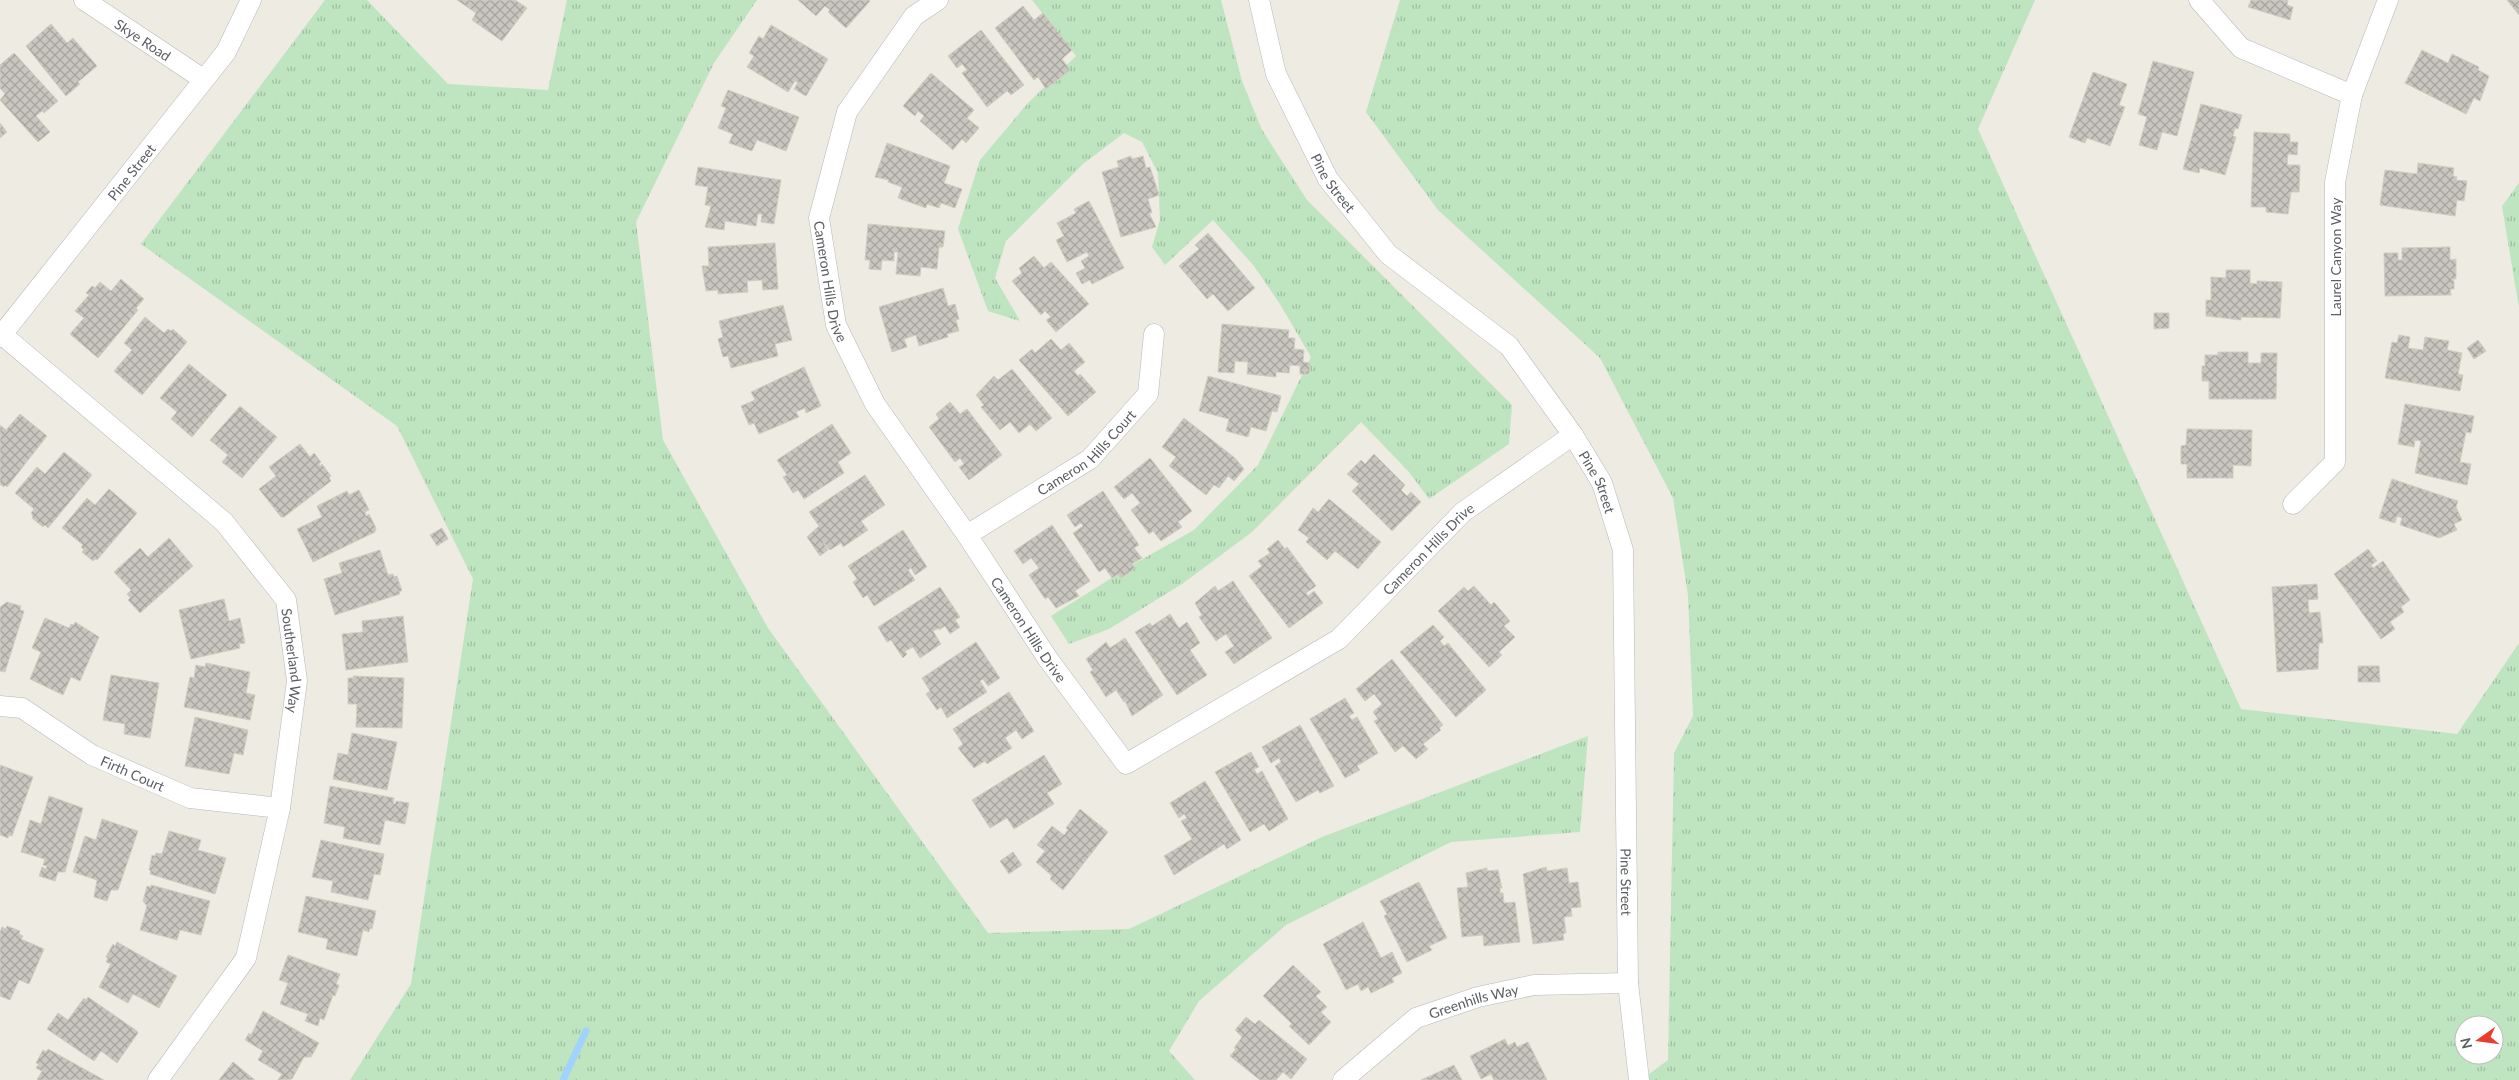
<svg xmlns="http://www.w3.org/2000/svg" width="2519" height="1080" viewBox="0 0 2519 1080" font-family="Lato,sans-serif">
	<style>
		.grass { fill: url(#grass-tufts); fill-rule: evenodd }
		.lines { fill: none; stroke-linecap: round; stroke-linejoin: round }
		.stream { stroke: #a0d4ff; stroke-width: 7 }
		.building { fill: url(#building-cross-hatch); stroke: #d2cdc0 }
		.street-casing { stroke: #b5b8bc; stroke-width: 21 }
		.street { stroke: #fff; stroke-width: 20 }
		.labels { text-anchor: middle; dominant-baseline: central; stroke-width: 5; stroke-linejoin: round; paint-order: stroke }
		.street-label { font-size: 14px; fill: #5a5e63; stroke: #fff }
	</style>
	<defs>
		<pattern id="grass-tufts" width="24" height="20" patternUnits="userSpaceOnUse" patternTransform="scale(1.25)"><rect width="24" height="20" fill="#bee5bf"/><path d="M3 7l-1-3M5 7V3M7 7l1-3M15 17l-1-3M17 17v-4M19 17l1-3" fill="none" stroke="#9dbd9f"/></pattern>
		<pattern id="building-cross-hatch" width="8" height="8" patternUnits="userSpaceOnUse" patternTransform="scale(1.25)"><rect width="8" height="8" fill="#c8c6bf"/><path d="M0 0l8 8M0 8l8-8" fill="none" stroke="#a5a49f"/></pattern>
	</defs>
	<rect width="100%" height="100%" fill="#edebe2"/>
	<!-- grass -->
	<g class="grass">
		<path d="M325 0H367L448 84 548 90 567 0H757L714 63 636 222 663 440 768 628 988 933 1129 929 1322 837 1588 736 1580 832 1451 842 1286 925 1199 1001 1169 1051 1195 1080H350L411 984 473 579 397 426 141 244Z"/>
		<path d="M1032 0H1221L1242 81 1262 130 1307 200 1512 405 1509 444 1429 499 1409 472 1361 422 1252 532 1182 584 1109 629 1069 644 1051 616 1134 564 1194 530 1258 465 1311 357 1280 304 1254 266 1213 220 1165 265 1152 247 1160 220 1158 173 1142 142 1124 133 1083 164 1006 241 995 278 1020 321 988 311 958 229 980 160 1028 103 1076 56Z"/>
		<path d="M1400 0H2035L1978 129 2241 709 2457 734 2519 643V1080H1641L1668 1060 1674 753 1693 716 1688 595 1673 498 1600 358 1438 210 1366 112ZM2464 1025H2494V1055H2464Z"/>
		<path d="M2519 183V308L2502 206Z"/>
	</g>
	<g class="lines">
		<!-- stream -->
		<path class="stream" d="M563 1080 586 1031"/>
	</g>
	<!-- building -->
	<g class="building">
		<path d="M457 0H515L527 8 502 41 472 20 476 13Z"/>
		<path d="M798 0H869L870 1 846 28 828 12 830 10 825 6 816 16Z"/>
		<path d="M2251 0H2288L2287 5 2293 7 2290 20 2248 7Z"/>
		<path d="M2507 0H2519V15Z"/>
		<path d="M1023 6 1034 20 1043 13 1072 50 1062 59 1070 70 1046 89 1038 77 1034 80 995 28Z"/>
		<path d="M51 24 67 43 73 38 97 66 78 82 80 84 66 96 26 46Z"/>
		<path d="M771 25 828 59 806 96 794 89 798 82 795 81 788 92 747 67 754 56 749 53 759 36 763 39Z"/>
		<path d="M981 30 1024 85 1011 95 1007 91 987 107 962 73 967 70 962 64 957 68 948 56Z"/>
		<path d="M2422 50 2448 63 2452 54 2479 67 2478 70 2489 76 2480 101 2474 98 2466 114 2405 83Z"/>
		<path d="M14 53 58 101 44 113 42 111 36 116 50 132 38 142 0 100 5 94 0 88V65Z"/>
		<path d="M2153 61 2194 72 2177 136 2162 132 2157 150 2139 145 2147 117 2138 114Z"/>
		<path d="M2093 72 2127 84 2119 105 2125 107 2110 146 2087 138 2085 143 2069 137Z"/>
		<path d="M931 73 974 110 967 118 979 128 966 143 962 139 953 150 920 121 924 116 918 111 915 116 903 106Z"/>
		<path d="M728 90 799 117 786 151 757 140 752 151 729 143 733 134 718 128 726 108 721 106Z"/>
		<path d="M2201 104 2242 115 2238 129 2235 128 2233 136 2236 137 2225 175 2200 168 2199 173 2183 169Z"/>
		<path d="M0 123 7 132 0 138Z"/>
		<path d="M2254 132 2290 134V142H2298L2297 155 2288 154 2287 165H2300L2299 192H2291L2288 214 2266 212V207H2251Z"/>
		<path d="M887 143 950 166 944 183 962 189 955 208 941 203 939 208 927 204 926 208 898 198 902 187 888 182 889 180 875 177Z"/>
		<path d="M1131 156 1132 159 1143 156 1146 168 1150 167 1159 195 1148 199 1152 213H1149L1156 227 1121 237 1102 172 1119 167 1117 161Z"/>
		<path d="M2418 163 2454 168 2453 176 2457 177 2456 180 2467 181 2464 201 2457 200 2455 216 2380 205 2385 170 2417 174Z"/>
		<path d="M698 167 781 180 774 224 761 222 762 214H758L756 226 725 221 724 230 705 227 711 206 705 205 708 187 695 185Z"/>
		<path d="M1089 201 1124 268 1092 284 1090 280 1082 284 1076 273 1085 268 1081 261 1089 256 1087 252 1067 262 1056 240 1064 236 1057 223 1076 213 1074 209Z"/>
		<path d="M868 224 945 231 943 247H939L937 269 921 267 920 276 896 274 898 252H894V261L882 260 881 270 869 269 870 260H865Z"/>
		<path d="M1208 233 1255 288 1228 311 1213 294 1207 299 1179 266 1199 249 1195 245Z"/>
		<path d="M775 243 778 289 763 290 762 280 747 281 748 292 718 294V290L706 291 702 266H709L708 247Z"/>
		<path d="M2450 247V260L2456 259V279H2451L2454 281V289H2450L2451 295 2385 296 2384 253H2398V260H2402V248Z"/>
		<path d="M1034 256 1044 268 1051 262 1089 304 1056 332 1046 320 1051 317 1045 311 1041 315 1012 281 1022 273 1019 268Z"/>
		<path d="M2226 270H2250V283L2257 284V281L2282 282 2280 318 2241 317V320L2206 316V300H2211V277L2226 278Z"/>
		<path d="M121 279 144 299 136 308 138 310 98 358 70 334 84 318 75 311 89 295 86 293 92 286 95 288 100 282 111 291Z"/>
		<path d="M943 288 948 306 955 304 959 319 956 320 959 331 947 334 948 337 919 346 916 335 904 339 907 347 892 352 879 307Z"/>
		<path d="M783 305 792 340 775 344 778 356 731 368 728 356 723 357 718 339 723 337 719 321Z"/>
		<path d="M2154 313H2169V328L2154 329Z"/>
		<path d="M145 317 164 333 168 329 171 331 173 329 187 342 142 395 114 371 132 350 124 343Z"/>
		<path d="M1222 324 1289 330 1288 338H1295L1294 349 1304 350 1303 362 1310 363 1309 374H1300V366L1290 365 1289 373 1276 372V377L1247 374 1248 362 1235 361 1234 373 1218 372Z"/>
		<path d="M2399 335 2410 337 2408 348 2423 350 2425 337 2449 341 2447 350 2462 353 2458 374 2463 375 2460 391 2385 378 2392 342 2397 343Z"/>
		<path d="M1051 339 1061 350 1069 343 1085 362 1074 371 1078 376 1080 374 1096 392 1068 416 1019 360 1032 349 1035 353Z"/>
		<path d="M2478 340 2486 351 2474 359 2467 348Z"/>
		<path d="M2218 352H2248V363H2261V353H2277L2276 399H2209V381H2202V366H2205V355H2218Z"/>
		<path d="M189 364 227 395 192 437 171 419 177 412 160 398Z"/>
		<path d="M804 367 821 406 806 413 805 408 796 412 799 417 759 434 754 423 749 425 741 406 755 400 751 392Z"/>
		<path d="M1012 369 1052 418 1036 431 1030 424 1019 433 1010 422 1000 430 981 407 984 405 976 395 994 376 998 380Z"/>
		<path d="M1208 376 1281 396 1277 412 1272 411 1266 431 1251 427 1248 437 1226 431 1229 419 1199 411Z"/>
		<path d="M950 402 960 414 967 409 1002 455 969 480 959 467 964 464 960 458 955 462 929 427 939 419 936 414Z"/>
		<path d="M2405 404 2474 416 2471 433 2466 432 2460 462 2471 464 2467 485 2415 473 2421 441 2415 440 2414 447 2398 444Z"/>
		<path d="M240 406 277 437 242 478 222 462 228 455 210 440Z"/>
		<path d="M20 414 47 436 7 487 5 485 4 487 0 484V425L6 430Z"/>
		<path d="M1184 418 1235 458 1244 469 1234 481 1228 476 1219 488 1214 485 1206 495 1169 466 1176 457 1162 447Z"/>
		<path d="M832 424 851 453 838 462 844 473 804 499 798 490 793 493 783 477 787 475 777 460Z"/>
		<path d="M2187 429 2252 430 2251 466 2233 465V478H2187V464H2181V446L2186 445Z"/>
		<path d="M300 444 310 457 314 453 321 462 319 464 320 466 322 464 331 476 329 478 331 481 284 517H281L259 489 276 476 269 467Z"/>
		<path d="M64 452 92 475 48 528 45 525 43 527 32 518 33 516 31 513 34 509 15 493 37 467 45 474Z"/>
		<path d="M1374 454 1405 485 1401 490 1407 496 1411 492 1421 502 1392 531 1352 491 1359 484 1347 474 1361 460 1365 464Z"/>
		<path d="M1150 458 1192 511 1178 522 1182 527 1161 541 1153 531 1149 534 1131 510 1140 503 1132 493 1124 499 1114 487Z"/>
		<path d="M865 475 885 505 861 521 868 530 843 547 841 543 830 550 823 542 828 550 820 556 807 537 819 526 809 512Z"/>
		<path d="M2392 479 2458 501 2456 507 2462 520 2454 524 2457 530 2439 538 2400 525 2402 518 2397 516 2395 523 2379 518Z"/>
		<path d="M109 489 137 513 97 560 95 559 93 561 82 552 84 550 81 547 83 545 62 528 87 498 95 505Z"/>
		<path d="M359 490 369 510 365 512 366 516 369 514 376 528 375 532 313 562 297 529 322 517 317 506 347 491 349 495Z"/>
		<path d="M1103 491 1139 545 1134 548 1142 558 1132 564 1135 568 1121 578 1118 574 1112 578 1105 568 1099 572 1073 533 1083 526 1081 523 1075 527 1067 515Z"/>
		<path d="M1329 499 1381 542 1358 569 1335 551 1327 560 1306 542 1309 538 1298 530 1313 508 1318 512Z"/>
		<path d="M1052 525 1090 581 1075 591 1079 596 1056 608 1048 597 1045 599 1029 575 1039 568 1031 558 1023 564 1014 551Z"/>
		<path d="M442 528 448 539 437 546 430 535Z"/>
		<path d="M903 530 927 567 915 575 911 568 908 570 915 580 874 606 867 595 863 598 853 582 857 579 848 566Z"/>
		<path d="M169 538 193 566 140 613 128 600 130 598 127 594 131 590 114 572 140 548 148 557Z"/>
		<path d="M1278 540 1285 549 1287 547 1316 586 1306 593 1308 596 1314 591 1323 603 1289 628 1249 576 1262 566 1258 561 1270 553 1267 549Z"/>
		<path d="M2368 549 2377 561 2371 565 2373 568 2383 561 2410 600 2401 607 2404 612 2390 622 2395 629 2381 639 2334 574Z"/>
		<path d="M380 550 388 575 393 574 394 577 397 576 402 591H399L400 594 335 615 324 579 342 573 339 563Z"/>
		<path d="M1233 581 1272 638 1234 664 1225 652 1234 646 1226 634 1216 641 1199 617 1202 615 1195 603 1215 586 1218 591Z"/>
		<path d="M2317 584 2318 599 2308 600 2309 613 2320 612 2323 643H2319L2318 669 2277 672 2272 587Z"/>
		<path d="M1474 586 1491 605 1494 602 1510 621 1504 626 1515 637 1499 652 1502 655 1489 667 1438 611 1464 587 1468 591Z"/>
		<path d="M940 587 960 617 955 620 960 627 950 634 945 626 939 630V628L933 631 941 644 920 658 913 647 905 651 907 654 903 658 891 640 887 642 878 627Z"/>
		<path d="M224 599 229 621 240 618 245 643 239 644 240 648 191 659 179 610Z"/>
		<path d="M7 602 21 606 20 610 24 611 5 672 0 671V607Z"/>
		<path d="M1170 614 1179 628 1187 622 1200 643 1190 650 1207 675 1177 695 1135 632 1150 623 1152 626Z"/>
		<path d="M403 616 408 662 346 670 342 634 363 632 362 621Z"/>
		<path d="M45 618 69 628 71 624 74 625 75 622 99 637 80 681 71 677 63 695 30 679 41 652 32 648Z"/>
		<path d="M1433 625 1444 637 1440 641 1444 646 1448 643 1486 690 1456 717 1400 652Z"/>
		<path d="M1125 638 1163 695 1132 716 1125 701 1124 702 1116 690 1106 697 1090 672 1093 670 1086 659 1106 642 1110 648Z"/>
		<path d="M976 642 1000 678 988 686 983 679 980 681 987 692 947 718 941 707 937 710 926 694 930 691 922 678Z"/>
		<path d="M1392 659 1443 725 1439 728 1441 730 1423 744 1428 749 1416 759 1403 746 1395 752 1374 721 1378 719 1373 712 1382 704 1374 694 1365 701 1356 689Z"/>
		<path d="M206 663 250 672 246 693 255 695 250 720 184 707 190 677 194 678 196 665 205 667Z"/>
		<path d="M2358 666H2379L2380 682H2358Z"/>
		<path d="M111 675 159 683 150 738 124 734 125 724 103 720Z"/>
		<path d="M353 676 404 678 402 728 356 727 357 704H348V678H354Z"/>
		<path d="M1009 692 1034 731 1022 739 1016 730 1005 738 1012 748 987 764 985 761 974 768 958 748 963 744 953 729Z"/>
		<path d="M1345 698 1354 713 1349 716 1352 720 1357 717 1378 753 1357 766 1360 770 1345 778 1310 719Z"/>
		<path d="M195 717 248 730 243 755 234 753 229 774 185 766Z"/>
		<path d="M1300 725 1334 786 1320 793 1318 790 1296 802 1275 766 1281 762 1279 758 1271 763 1262 747Z"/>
		<path d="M352 733 397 742 387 790 333 779 338 753 348 755Z"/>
		<path d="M1251 752 1259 767 1254 769 1257 774 1262 771 1288 819 1269 831 1264 824 1250 832 1215 772Z"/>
		<path d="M1044 755 1062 784 1047 793 1054 804 1014 829 1007 818 990 828 972 800Z"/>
		<path d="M0 765 33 777 12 836 9 835 8 838 0 835Z"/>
		<path d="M1205 781 1241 840 1227 849 1224 844 1174 875 1164 856 1192 839 1181 821 1187 818 1184 814 1179 818 1170 803Z"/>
		<path d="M330 786 394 798 393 803 395 804 396 801 409 803 405 824 385 820 380 845 343 838 345 827 324 823Z"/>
		<path d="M49 796 83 808 65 872H58L55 881 39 876 42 867 46 869 47 866 43 865 45 859 21 852 30 820 41 824Z"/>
		<path d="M1080 809 1108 832 1063 890 1050 879 1052 876 1036 862 1045 851 1037 845 1052 826 1064 835 1068 830 1066 828Z"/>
		<path d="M102 819 138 831 118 890H111L107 901 94 897 97 880 73 872 85 836 96 840Z"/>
		<path d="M169 831 201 840 198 850 226 858 215 894 150 874 151 871 149 870 152 855 155 856 156 853 162 854Z"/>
		<path d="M321 840 384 854 380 875 374 874 368 900 331 892 333 881 312 877Z"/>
		<path d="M1013 852 1022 865 1009 874 1000 861Z"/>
		<path d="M1546 867 1547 871 1567 868 1569 883 1578 882 1581 907 1571 908 1572 916 1564 917 1566 933 1563 934 1564 940 1533 944 1523 874Z"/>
		<path d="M1487 868V871L1498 870 1502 888H1500V893H1503L1504 903 1515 902 1520 942 1484 946 1483 935 1462 937 1457 888 1468 887 1466 873Z"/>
		<path d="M1419 882 1447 938 1429 946 1432 950 1407 962 1384 916 1387 914 1380 901Z"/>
		<path d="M151 885 210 901 201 935 180 930 177 940 140 930 147 906 143 901 147 886 150 887Z"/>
		<path d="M306 896 376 911 372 929 370 928 369 932 363 930 357 956 326 949 328 939 298 932Z"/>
		<path d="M1363 922 1381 958 1392 952 1402 973 1392 978 1394 982 1371 993 1368 987 1361 991 1358 984 1346 990 1323 944Z"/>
		<path d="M7 926 20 931 19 934 23 936 21 939 44 949 29 984 19 980 10 1000 0 996V932L2 927 6 929Z"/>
		<path d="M117 942 177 976 159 1008 133 994 128 1003 99 987 111 964 106 962 108 958 106 957 113 944 115 946Z"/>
		<path d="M288 955 340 974 336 984 339 985 335 996 333 995 324 1020 320 1018 318 1026 305 1021 308 1014 280 1004 288 983 279 980Z"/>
		<path d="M1293 965 1321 992 1316 996 1327 1007 1321 1012 1331 1022 1309 1045 1289 1026 1292 1024 1263 996Z"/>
		<path d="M88 997 137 1031 138 1033 117 1063 101 1051 94 1061 47 1029 58 1013 68 1020 84 998 86 1000Z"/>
		<path d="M263 1011 319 1043 311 1057H304L292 1079 278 1080 282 1074 258 1060 263 1051 245 1040 249 1033 251 1035Z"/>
		<path d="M1246 1017 1255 1024 1259 1020 1307 1059 1291 1079 1283 1072 1276 1080H1260L1230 1056 1236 1049 1234 1048 1242 1037 1235 1030Z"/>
		<path d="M1505 1039 1508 1046 1515 1042 1517 1047 1528 1042 1547 1080H1494L1491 1074 1481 1079 1470 1056Z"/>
		<path d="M48 1049 104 1080H37L42 1071 36 1068 39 1064 36 1063 43 1050 46 1052Z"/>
		<path d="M233 1062 255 1080H219Z"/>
		<path d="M1454 1065 1462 1080H1421Z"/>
	</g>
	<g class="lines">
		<!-- street casing -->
		<g class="street-casing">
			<g id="street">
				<path id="s1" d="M84 0 203 79"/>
				<path id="s2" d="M938 0 914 16 847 112 819 218 836 325 875 404 967 535 1048 659 1126 764 1339 639 1463 512 1573 435"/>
				<path id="s3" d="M1259 0 1276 74 1328 179 1388 254 1509 346 1573 435 1602 483 1623 550 1628 983 1639 1080"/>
				<path d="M2199 0 2241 48 2352 95"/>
				<path id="s4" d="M6 330V338L224 522 286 600 297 681 280 808 246 958 158 1080"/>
				<path id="s5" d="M0 337 226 52 251 0"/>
				<path d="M2293 504 2335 462V182L2352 95 2388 0"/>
				<path id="s6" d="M967 535 1090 459 1148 394 1154 334"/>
				<path id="s7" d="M0 706 22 708 92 755 190 798 280 808"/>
				<path id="s8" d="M1343 1080 1416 1018 1478 997 1534 985 1628 983"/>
			</g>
		</g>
		<!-- street -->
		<use href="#street" class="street"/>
	</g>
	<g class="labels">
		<!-- street labels -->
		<g class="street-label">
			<text stroke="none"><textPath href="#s1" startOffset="71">Skye Road</textPath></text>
			<text stroke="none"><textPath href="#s5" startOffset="211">Pine Street</textPath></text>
			<text stroke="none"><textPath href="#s3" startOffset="199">Pine Street</textPath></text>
			<text transform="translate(2335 257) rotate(-90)">Laurel Canyon Way</text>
			<text stroke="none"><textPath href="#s2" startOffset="320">Cameron Hills Drive</textPath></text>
			<text stroke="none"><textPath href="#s6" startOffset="146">Cameron Hills Court</textPath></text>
			<text stroke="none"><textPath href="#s3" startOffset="604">Pine Street</textPath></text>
			<text stroke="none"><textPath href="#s2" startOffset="1265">Cameron Hills Drive</textPath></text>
			<text stroke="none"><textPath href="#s2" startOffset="725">Cameron Hills Drive</textPath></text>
			<text stroke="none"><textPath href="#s4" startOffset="454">Southerland Way</textPath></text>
			<text stroke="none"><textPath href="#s7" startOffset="151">Firth Court</textPath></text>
			<text stroke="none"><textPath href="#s3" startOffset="1009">Pine Street</textPath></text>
			<text stroke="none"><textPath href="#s8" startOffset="156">Greenhills Way</textPath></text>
		</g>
	</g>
	<!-- north arrow -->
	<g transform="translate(2479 1040) rotate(256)"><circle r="24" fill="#ffffff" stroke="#bdbfc1"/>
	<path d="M0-4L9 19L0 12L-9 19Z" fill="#e93e2c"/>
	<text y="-8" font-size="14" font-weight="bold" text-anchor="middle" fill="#5a5e63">N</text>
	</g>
</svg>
